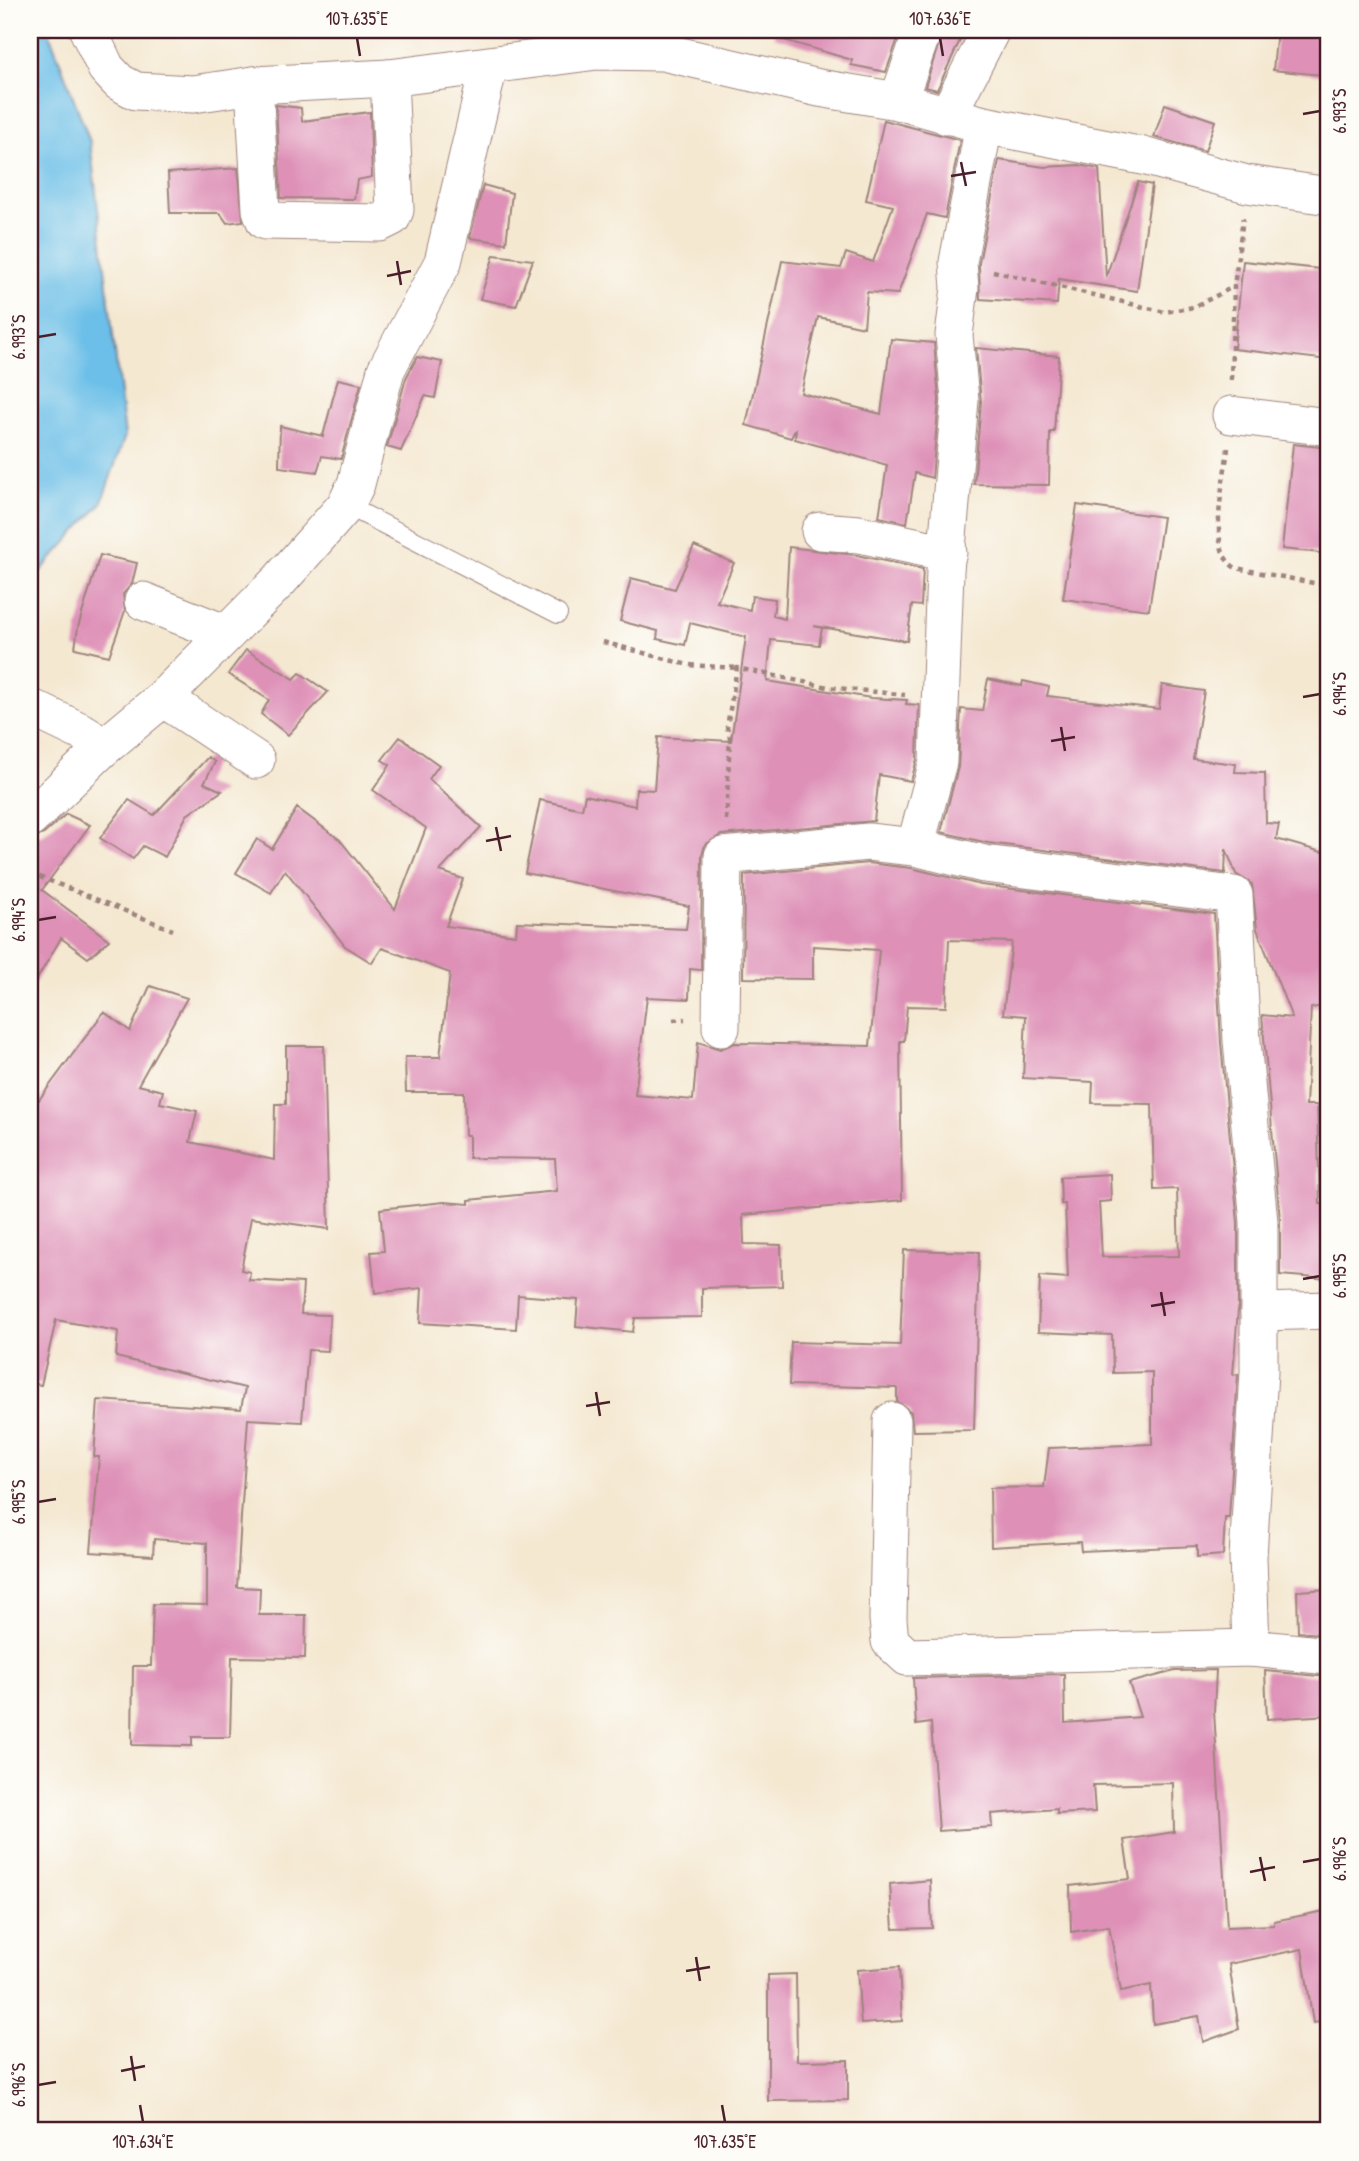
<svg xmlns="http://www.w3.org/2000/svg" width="1359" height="2161" viewBox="0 0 1359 2161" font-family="'Patrick Hand',sans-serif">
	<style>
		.water { fill: #6cbfe8; stroke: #5b6f8a; stroke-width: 2 }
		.building { fill: #de90b7 }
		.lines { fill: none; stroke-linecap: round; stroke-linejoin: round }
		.lane-casing { stroke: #9f847e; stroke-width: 20 }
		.street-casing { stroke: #9f847e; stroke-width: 39 }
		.path { stroke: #9f847e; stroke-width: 4.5; stroke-dasharray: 5 5; stroke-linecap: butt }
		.lane { stroke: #fff; stroke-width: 18 }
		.street { stroke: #fff; stroke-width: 37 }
		.ticks { fill: none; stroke: #4a1f2b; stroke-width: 2.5 }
		.neatline { fill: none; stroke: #4a1f2b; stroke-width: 2.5 }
		.ticks-label { font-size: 18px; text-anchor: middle; fill: #4a1f2b }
	</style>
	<rect width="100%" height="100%" fill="#fdfcf7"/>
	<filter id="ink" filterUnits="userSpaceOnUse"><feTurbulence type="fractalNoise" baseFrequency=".0143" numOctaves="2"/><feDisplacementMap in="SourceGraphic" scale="14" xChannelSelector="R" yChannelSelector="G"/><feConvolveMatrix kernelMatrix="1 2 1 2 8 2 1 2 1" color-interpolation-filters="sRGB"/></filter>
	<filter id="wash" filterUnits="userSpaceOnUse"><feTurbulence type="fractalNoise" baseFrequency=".00686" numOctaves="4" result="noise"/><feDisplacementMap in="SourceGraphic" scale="28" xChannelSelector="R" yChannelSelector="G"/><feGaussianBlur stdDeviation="1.57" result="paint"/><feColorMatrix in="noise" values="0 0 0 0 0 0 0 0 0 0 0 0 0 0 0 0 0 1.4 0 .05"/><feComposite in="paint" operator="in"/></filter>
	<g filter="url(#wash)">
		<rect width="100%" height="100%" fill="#f4e8d1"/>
		<!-- water -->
		<path class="water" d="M30 30H48L90 142 125 436 101 504 30 583Z"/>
		<g id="blocks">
			<!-- building -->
			<g class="building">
				<path d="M775 30H901L886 72 851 65 852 60 774 37Z"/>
				<path d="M943 30 962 36 937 90 925 87Z"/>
				<path d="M1277 30H1325L1321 75 1273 70Z"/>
				<path d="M1165 104 1215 121 1205 151 1154 137Z"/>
				<path d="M276 105 301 108 302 121 370 112 372 177 357 180 354 199 281 198Z"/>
				<path d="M884 120 960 140 945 218 927 214 898 294 867 292 864 327 818 317 801 393 881 414 891 339 934 343 939 400 932 478 915 473 907 523 879 517 887 465 795 439 796 428 791 438 746 425 782 261 841 268 846 253 873 262 893 206 866 200Z"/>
				<path d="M999 160 1044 167 1079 165 1099 169 1106 277 1138 182 1152 185 1137 291 1059 279 1057 304 980 299 979 263Z"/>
				<path d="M238 168 243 221 227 223 220 213H170L168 173Z"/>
				<path d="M483 185 512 193 506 243 470 238Z"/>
				<path d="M494 255 533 260 516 306 480 299Z"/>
				<path d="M1243 261 1329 270V360L1234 349Z"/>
				<path d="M976 348 1059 356 1054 432H1050L1049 485 974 484 981 402Z"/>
				<path d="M417 357 442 362 435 398 425 396 401 451 387 447 406 378Z"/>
				<path d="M338 379 361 384 341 459 322 456 317 472 279 467 280 426 323 436Z"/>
				<path d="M1293 444 1329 448V554L1282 549Z"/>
				<path d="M1077 505 1163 517 1149 610 1063 599Z"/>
				<path d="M694 546 734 563 717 602 750 610 752 596 775 599 773 616 785 619 789 547 856 555 923 569 921 606 912 605 907 641 814 626 822 628 819 645 771 640 767 681 871 698 907 700 906 704 919 705 917 759 911 781 879 775 874 821 721 835 705 845 702 856 701 970 690 969 689 999 647 997 635 1095 693 1100 698 1042 720 1049 735 1043 870 1046 879 950 813 946V979L743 978 744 875 868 863 911 868 981 885 1214 914 1221 1043 1238 1223V1309L1233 1375 1238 1374 1229 1518H1225L1223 1555 1197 1557V1546L1081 1551 1080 1542 991 1547 990 1488 1044 1487 1049 1448 1152 1444V1372L1113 1373 1112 1335 1038 1332 1040 1276 1068 1278 1065 1204H1061L1060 1177 1110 1174 1111 1201 1099 1202 1102 1257 1179 1256 1177 1189 1154 1190 1152 1104 1092 1103 1093 1082 1023 1078 1026 1016 1003 1014 1012 942 949 940 946 1007 907 1006 904 1041H900L902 1200 743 1215 744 1244 781 1245 782 1286 702 1288V1317L635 1318 633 1332 576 1326 578 1300 518 1295 516 1329 420 1323 422 1288 375 1293 371 1252 384 1251 380 1209 444 1202 469 1204V1200L557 1191 555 1159 469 1158V1135H465L464 1092H406L405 1057H440L450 973 382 948 372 963 345 946 285 870 271 893 236 873 257 839 272 849 297 808 340 840 395 909 426 828 373 790 390 765 382 760 400 737 439 765 429 779 481 827 440 871 463 879 446 926 516 935 517 922 686 929 689 906 525 873 540 800 582 809 585 795 635 806 636 789 654 790 658 737 731 741 746 637 690 623 685 645 657 639 658 631 620 621 631 578 675 589Z"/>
				<path d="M100 555 137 563 132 584 123 594 125 611 109 656 75 648 78 627Z"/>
				<path d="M246 650 294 679 300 673 328 692 288 735 261 714 269 700 228 674Z"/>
				<path d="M988 679 1022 686 1023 681 1049 687 1047 696 1159 709 1162 685 1204 691 1193 759 1236 764 1235 772 1265 773 1266 823 1279 824 1276 839 1329 854V1005L1311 1008 1306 1105H1317L1320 1204 1329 1205V1279L1280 1275V1220L1262 1015 1292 1018 1257 929 1252 884 1236 874 1226 849 1225 873 988 843 941 832 958 767 961 709 982 711Z"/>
				<path d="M208 757 215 762 204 783 222 791 187 815 165 857 143 846 133 859 100 838 129 800 154 815Z"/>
				<path d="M66 814 90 825 42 890 109 940 88 958 61 938 30 991V839L44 834Z"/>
				<path d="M150 986 187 998 138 1085 163 1091 160 1103 197 1111 190 1142 274 1160 275 1104H286V1046H324L329 1229 251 1218 241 1270 250 1272 249 1280 303 1283 301 1314 330 1315 328 1351 308 1350 302 1422 248 1419 241 1517 237 1587 260 1588 259 1615H306L305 1658 232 1657 230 1737H192V1746L132 1745 133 1666H151L153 1604 207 1605V1543L154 1539 153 1556 91 1552 99 1457H94L98 1400 241 1409 245 1388 116 1357 118 1331 56 1320 41 1385 30 1383V1112L104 1012 130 1031Z"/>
				<path d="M904 1250 979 1252 974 1430 913 1431 911 1412 897 1401V1388L789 1385 791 1342 900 1345Z"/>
				<path d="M1329 1589V1635L1298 1632 1297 1591Z"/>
				<path d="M1216 1670 1214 1711 1227 1927 1274 1925V1921L1329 1910V2021L1313 2023 1302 1949 1229 1964 1239 2029 1203 2042 1199 2016 1153 2024 1151 1985 1121 1991 1109 1926 1071 1932 1070 1886 1130 1879 1124 1840 1174 1832 1173 1783 1093 1785 1095 1812 1057 1814V1809L991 1814 992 1827 939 1831 931 1723 916 1725 913 1678 1064 1674 1065 1723 1140 1717 1129 1683 1175 1671Z"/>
				<path d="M1265 1671 1329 1677V1715L1267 1719Z"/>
				<path d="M930 1880 932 1928 893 1929 890 1884Z"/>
				<path d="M899 1967 902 2021 861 2024 857 1970Z"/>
				<path d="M796 1974 797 2061 848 2060V2100L768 2101V1975Z"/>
			</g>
		</g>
	</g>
	<g filter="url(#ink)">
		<use href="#blocks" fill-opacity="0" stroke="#9f847e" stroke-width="2"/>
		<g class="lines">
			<!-- lane casing -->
			<g class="lane-casing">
				<path id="lane" d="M346 505 558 614"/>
			</g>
			<!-- street casing -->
			<g class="street-casing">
				<g id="street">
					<path d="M88 30 106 68 119 82 136 91 193 94 254 85 389 78 597 51 663 52 819 88 898 101 984 125 1143 156 1247 184 1329 196"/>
					<path d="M254 85 261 210 265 221 380 223 392 217 395 210 389 78"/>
					<path d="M898 101 923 30"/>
					<path d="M947 116 991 30"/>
					<path d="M1231 415 1329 427"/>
					<path d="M820 531 859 534 948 553"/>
					<path d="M143 601 224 633"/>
					<path d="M163 698 256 760"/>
					<path d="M30 707 86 734 101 750"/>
					<path d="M30 819 101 750 163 698 279 581 346 505 356 484 386 370 443 262 489 66"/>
					<path d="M915 847 938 762 945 571 960 400 954 335 960 288 958 262 984 125"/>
					<path d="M721 1028 723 856 868 842 915 847 984 864 1234 895 1242 1041 1259 1222V1372L1248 1557 1251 1648"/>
					<path d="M1259 1312 1329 1310"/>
					<path d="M892 1421 888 1619 890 1641 907 1657 1251 1648 1329 1656"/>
				</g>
			</g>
			<!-- path -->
			<g class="path">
				<path d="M993 271 1165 312 1194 307 1233 287"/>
				<path d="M1231 380 1234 287 1243 218"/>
				<path d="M1228 448C1225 478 1205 552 1236 568L1329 586"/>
				<path d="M603 642 688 665 737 668"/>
				<path d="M726 820 730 738 727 727 737 668 828 687 905 695"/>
				<path d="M30 873 173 930"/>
				<path d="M673 1020 685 1019"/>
			</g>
			<!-- lane -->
			<use href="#lane" class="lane"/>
			<!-- street -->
			<use href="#street" class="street"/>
		</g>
	</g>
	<!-- ticks -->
	<path class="ticks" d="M357 38 360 56M940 38 943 56M1303 114 1320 111M961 162 966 186M951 176 976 172M397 261 401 285M387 276 411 271M38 337 56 334M1303 697 1320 694M1061 727 1065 751M1051 741 1075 737M496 827 501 851M486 841 511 836M38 920 56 917M1303 1279 1320 1276M1161 1292 1165 1316M1151 1306 1175 1302M596 1392 600 1416M586 1406 610 1402M38 1502 56 1499M1260 1857 1265 1881M1303 1862 1320 1859M1250 1872 1275 1867M696 1957 700 1981M686 1971 710 1967M131 2056 135 2081M121 2071 145 2066M38 2085 56 2082M140 2105 143 2122M722 2105 725 2122"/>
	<!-- margin -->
	<rect width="1359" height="2161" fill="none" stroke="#fdfcf7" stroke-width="77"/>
	<rect x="38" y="38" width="1282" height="2084" class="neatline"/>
	<g class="ticks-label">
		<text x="357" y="25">107.635°E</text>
		<text x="940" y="25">107.636°E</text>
		<text transform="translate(1340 111) rotate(-90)" y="6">6.993°S</text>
		<text transform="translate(19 337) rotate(-90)" y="6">6.993°S</text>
		<text transform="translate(1340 694) rotate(-90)" y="6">6.994°S</text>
		<text transform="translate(19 920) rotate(-90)" y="6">6.994°S</text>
		<text transform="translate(1340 1276) rotate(-90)" y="6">6.995°S</text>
		<text transform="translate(19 1502) rotate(-90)" y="6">6.995°S</text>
		<text transform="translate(1340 1859) rotate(-90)" y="6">6.996°S</text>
		<text transform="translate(19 2085) rotate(-90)" y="6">6.996°S</text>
		<text x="143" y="2148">107.634°E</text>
		<text x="725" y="2148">107.635°E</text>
	</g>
</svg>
